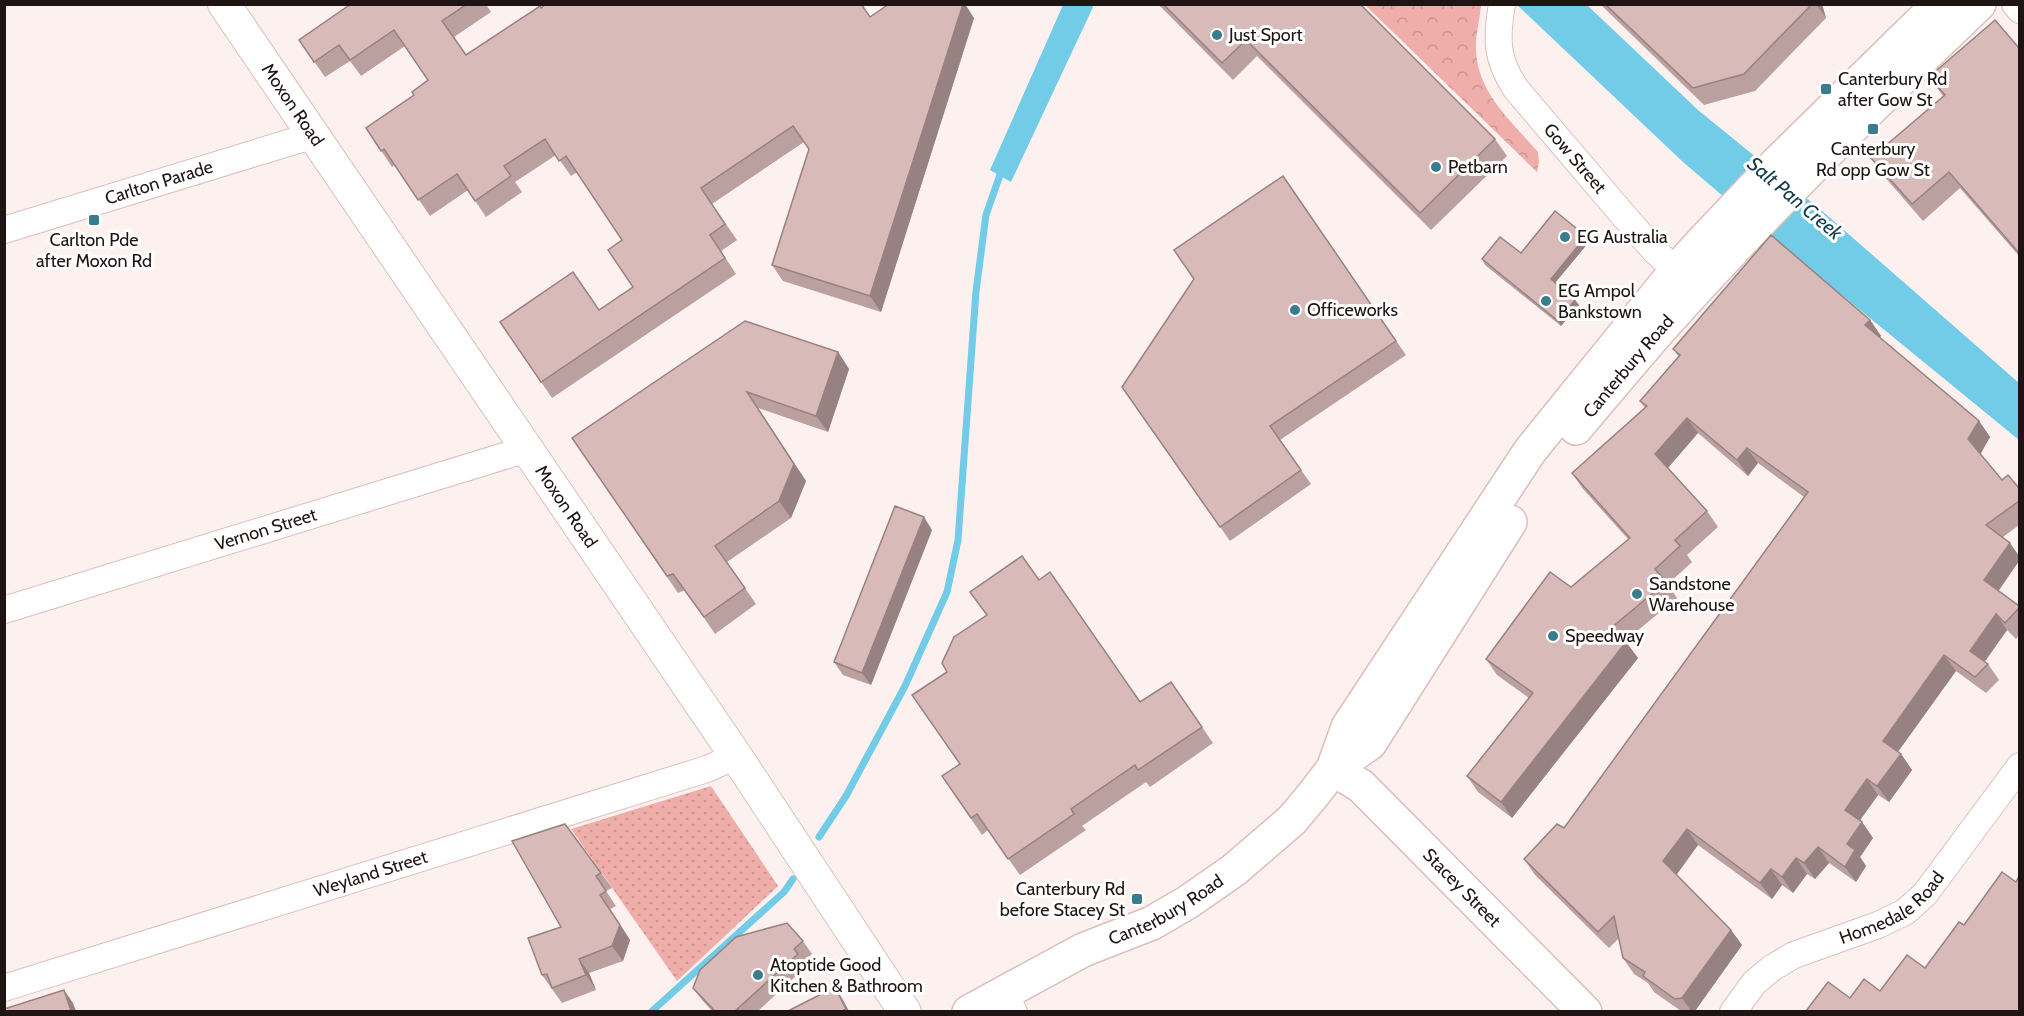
<svg xmlns="http://www.w3.org/2000/svg" width="2024" height="1016" viewBox="0 0 2024 1016" font-family="Cabin,sans-serif">
	<style>
		.grass { fill: url(#grass-dots) }
		.forest { fill: url(#forest-crowns) }
		.water { fill: #72cbe7 }
		.lines { fill: none; stroke-linecap: round; stroke-linejoin: round }
		.stream { stroke: #72cbe7; stroke-width: 7 }
		.minor-casing { stroke: #dcbfbc; stroke-width: 28 }
		.major-casing { stroke: #dcbfbc; stroke-width: 34 }
		.highway-casing { stroke: #dcbfbc; stroke-width: 36 }
		.minor { stroke: #fff; stroke-width: 26 }
		.major { stroke: #fff; stroke-width: 32 }
		.highway { stroke: #fff; stroke-width: 33 }
		.wall { fill: #baa09e }
		.shaded-wall { fill: #978281 }
		.building { fill: #d8bab8; stroke: #978281; stroke-width: 1.5 }
		.poi-dot { fill: #3a7b8e; stroke: #fff; stroke-width: 2 }
		.labels { text-anchor: middle; dominant-baseline: central; stroke-width: 6; stroke-linejoin: round; paint-order: stroke }
		.poi-label { font-size: 18px; fill: #1e1413; stroke: #fff; text-anchor: start }
		.street-label { font-size: 18px; fill: #1e1413; stroke: #fff }
		.water-label { font-size: 20px; font-style: italic; fill: #123c48; stroke: #fff }
	</style>
	<defs>
		<pattern id="grass-dots" width="8" height="8" patternUnits="userSpaceOnUse" patternTransform="scale(1.5)"><rect width="8" height="8" fill="#efaeaa"/><path d="M2 2h.1M6 6h.1" fill="none" stroke="#cc9591" stroke-width="1.8" stroke-linecap="round"/></pattern>
		<pattern id="forest-crowns" width="20" height="18" patternUnits="userSpaceOnUse" patternTransform="scale(1.5)"><rect width="20" height="18" fill="#efaeaa"/><path d="M2 6a3 3 0 1 1 6 0M12 15a3 3 0 1 1 6 0" fill="none" stroke="#cc9591"/></pattern>
	</defs>
	<rect width="100%" height="100%" fill="#fdf1f0"/>
	<!-- grass -->
	<path class="grass" d="M711 786 778 886 677 981 571 829Z"/>
	<!-- forest -->
	<path class="forest" d="M1365 5H1481C1480 19 1475 36 1476 51 1478 93 1512 122 1538 152L1539 162 1537 172Z"/>
	<!-- water -->
	<g class="water">
		<path d="M1063 5H1094L1011 182 990 170Z"/>
		<path d="M1517 5H1587L1698 110 1821 210 2019 383V440L1772 238 1683 162Z"/>
	</g>
	<g class="lines">
		<!-- stream -->
		<g class="stream">
			<path d="M819 837 846 796 905 686 947 592 958 540 976 291 986 215 1002 169"/>
			<path d="M651 1012 784 892 793 879"/>
		</g>
		<!-- minor casing -->
		<g class="minor-casing">
			<g id="minor">
				<path id="s1" d="M1502 4C1496 39 1496 59 1516 89L1624 216 1656 252 1690 283"/>
				<path d="M2015 4 2020 10"/>
				<path id="s2" d="M4 230 314 135"/>
				<path id="s3" d="M4 610 527 449"/>
				<path id="s4" d="M4 988 707 769 736 756"/>
				<path d="M1004 992 1014 1012"/>
				<path id="s5" d="M1733 1012 1754 983 1772 968 1794 955 1878 925 1905 912 1925 894 2020 766"/>
			</g>
		</g>
		<!-- major casing -->
		<g class="major-casing">
			<g id="major">
				<path id="s6" d="M224 4 736 756 905 1012"/>
			</g>
		</g>
		<!-- highway casing -->
		<g class="highway-casing">
			<g id="highway">
				<path id="s7" d="M1576 428C1604 395 1632 361 1661 328 1762 216 1869 108 1979 4"/>
				<path d="M1333 769 1370 743 1510 522"/>
				<path id="s8" d="M1333 769 1361 786 1585 1012"/>
				<path id="s9" d="M969 1012 1083 950 1152 923 1188 902 1234 870 1292 820 1313 795 1333 769 1348 727 1530 451 1580 389 1676 271 1704 240 1775 165 1939 4"/>
			</g>
		</g>
		<!-- minor -->
		<use href="#minor" class="minor"/>
		<!-- major -->
		<use href="#major" class="major"/>
		<!-- highway -->
		<use href="#highway" class="highway"/>
	</g>
	<!-- wall -->
	<g class="wall">
		<path d="M351 4H489L487 6 491 12 454 37 466 55 541 8 870 17 974 18 881 312 783 281 772 265 809 149 804 142 712 204 737 240 721 251 736 274 552 398 500 322 599 310 633 287 622 240 577 172 571 176 556 155 515 182 522 192 486 217 468 190 430 216 395 165 392 167 366 128 414 95 428 80 405 46 361 76 350 61 325 77 299 40Z"/>
		<path d="M1158 4H1360L1495 139 1507 156 1431 230 1257 56 1233 80Z"/>
		<path d="M1600 4H1822L1826 18 1755 91 1704 105Z"/>
		<path d="M2019 48V256L1960 188 1923 221 1883 175 1871 158 1943 96 1929 77Z"/>
		<path d="M1283 176 1406 355 1280 440 1311 484 1230 541 1122 387Z"/>
		<path d="M1589 242 1555 283 1579 305 1561 326 1485 265 1482 259Z"/>
		<path d="M1870 320 1881 336 1879 337 1979 421 1990 437 1980 454 2002 480 2019 488V525L2003 537 2019 561 1998 591 2019 606V635L2016 639 2007 630 1985 661 1988 664 1999 680 1986 693 1956 671 1898 752 1901 754 1912 770 1889 802 1878 795 1860 820 1862 822 1873 838 1860 857 1866 866 1856 882 1829 863 1815 879 1807 874 1793 893 1782 885 1772 899 1698 845 1676 874 1731 930 1742 945 1695 1011H1681L1654 992 1648 983 1634 974 1623 958 1619 938 1609 948 1535 875 1524 859 1564 828 1804 497 1758 463 1748 476 1698 433 1668 468 1707 511 1718 527 1687 555 1692 562 1668 584 1677 598 1625 641 1638 658 1512 818 1478 792 1467 776 1529 698 1497 675 1486 659 1628 539 1583 489 1572 473 1645 408 1640 401 1679 357 1673 349Z"/>
		<path d="M838 352 849 369 828 432 758 408 806 481 791 518 727 562 756 604 715 634 685 590 678 593 572 438Z"/>
		<path d="M932 530 871 685 843 675 834 662Z"/>
		<path d="M1039 580 1141 702 1171 682 1213 743 1150 787 1146 782 1082 826 1086 830 1020 875 988 830 982 835 942 776 960 764 947 672Z"/>
		<path d="M512 841 601 873 612 888 606 891 616 906 610 909 630 940 623 961 589 973 596 990 562 1003 542 975 561 927Z"/>
		<path d="M803 941 812 954 803 961 807 966 758 1011H712L702 1000 693 988Z"/>
	</g>
	<!-- shaded-wall -->
	<g class="shaded-wall">
		<path d="M963 4H965L974 18 881 312 870 296Z"/>
		<path d="M1816 4H1822L1826 18Z"/>
		<path d="M1586 236 1589 242 1554 284 1551 279Z"/>
		<path d="M1575 300 1579 305 1561 326 1558 321Z"/>
		<path d="M1870 320 1881 336 1876 341 1865 325Z"/>
		<path d="M838 352 849 369 828 432 816 416Z"/>
		<path d="M747 392 806 481 791 518 779 501Z"/>
		<path d="M1687 418 1698 433 1666 470 1655 454Z"/>
		<path d="M1979 421 1990 437 1980 455 1968 439Z"/>
		<path d="M1747 448 1758 463 1748 476 1737 460Z"/>
		<path d="M924 517 932 530 871 685 862 673Z"/>
		<path d="M2010 543 2019 556V561L1995 596 1984 580Z"/>
		<path d="M1996 614 2007 630 1981 667 1970 651Z"/>
		<path d="M1626 642 1638 658 1512 818 1501 802Z"/>
		<path d="M1944 655 1956 671 1894 757 1883 741Z"/>
		<path d="M1901 754 1912 770 1889 802 1877 786Z"/>
		<path d="M1867 779 1878 795 1856 826 1845 810Z"/>
		<path d="M1862 822 1873 838 1860 857 1866 866 1856 882 1845 867 1847 844Z"/>
		<path d="M1687 829 1698 845 1675 877 1663 861Z"/>
		<path d="M1818 847 1829 863 1815 879 1804 863Z"/>
		<path d="M1796 858 1807 874 1793 893 1782 877Z"/>
		<path d="M1771 869 1782 885 1772 899 1760 883Z"/>
		<path d="M610 909 630 940 623 961 612 946Z"/>
		<path d="M1731 930 1742 945 1695 1011H1691L1682 998Z"/>
		<path d="M579 959 589 973 596 990 586 975Z"/>
		<path d="M835 987 843 1000 849 1011H848L846 1009Z"/>
		<path d="M64 990 73 1003 76 1011H71Z"/>
	</g>
	<!-- building -->
	<g class="building">
		<path d="M351 4H467L442 21 466 55 540 6 541 8 546 4H861L870 17 889 4H963L870 296 772 265 809 149 793 126 701 188 725 224 710 235 725 258 541 382 500 322 573 272 599 310 633 287 608 250 622 240 566 156 559 161 545 139 504 166 511 176 475 201 457 174 418 200 384 149 381 151 366 128 414 95 412 92 428 80 394 30 350 60 339 45 314 62 299 40Z"/>
		<path d="M1163 4H1360L1495 139 1420 213 1246 40 1222 63Z"/>
		<path d="M1605 4H1812L1744 74 1693 88Z"/>
		<path d="M1995 20 2019 48V253L1949 172 1912 204 1871 158 1945 95 1929 77Z"/>
		<path d="M1283 176 1396 341 1270 426 1301 470 1220 527 1122 387 1194 279 1174 250Z"/>
		<path d="M1555 211 1586 236 1551 279 1575 300 1558 321 1482 259 1500 237 1521 253Z"/>
		<path d="M1771 235 1870 320 1865 325 1979 421 1968 439 2002 480 2008 475 2019 488V501L1986 525 2010 543 1984 580 2019 606V608L2005 623 1996 614 1970 651 1988 664 1975 677 1944 655 1883 741 1901 754 1877 786 1867 779 1845 810 1862 822 1847 844 1855 850 1845 867 1818 847 1804 863 1796 858 1782 877 1771 869 1760 883 1687 829 1663 861 1731 930 1682 998 1675 999 1643 976 1645 972 1623 958 1614 916 1598 932 1524 859 1557 824 1564 828 1808 492 1747 448 1737 460 1687 418 1655 454 1707 511 1675 540 1680 546 1655 569 1666 582 1610 629 1626 642 1501 802 1467 776 1533 693 1486 659 1550 572 1571 587 1630 538 1572 473 1647 406 1640 401 1680 355 1673 349Z"/>
		<path d="M745 321 838 352 816 416 747 392 794 464 779 501 715 546 745 588 704 617 673 574 667 576 572 438Z"/>
		<path d="M895 506 924 517 862 673 834 662Z"/>
		<path d="M1022 556 1039 580 1050 572 1140 702 1171 682 1202 727 1138 770 1135 765 1071 809 1074 814 1008 859 977 814 971 818 942 776 960 764 912 695 947 672 942 663 954 637 987 615 970 592Z"/>
		<path d="M565 824 601 873 596 876 606 891 600 895 620 925 612 946 579 959 586 975 552 988 547 974 542 975 528 938 561 927 512 841Z"/>
		<path d="M2002 872 2016 882 2019 876V1011H1806L1828 982 1850 998 1864 979 1880 991 1907 955 1925 968 1959 922 1964 925Z"/>
		<path d="M787 923 803 941 794 949 798 954 735 1011H715L693 988 700 970 736 937Z"/>
		<path d="M835 987 846 1009 842 1011H788Z"/>
		<path d="M64 990 71 1011H4V1009Z"/>
	</g>
	<!-- markers -->
	<g class="poi-dot">
		<circle cx="1217" cy="35" r="6"/>
		<rect x="1820" y="83" width="12" height="12" rx="3"/>
		<rect x="1867" y="123" width="12" height="12" rx="3"/>
		<circle cx="1436" cy="167" r="6"/>
		<rect x="88" y="214" width="12" height="12" rx="3"/>
		<circle cx="1565" cy="237" r="6"/>
		<circle cx="1546" cy="301" r="6"/>
		<circle cx="1295" cy="310" r="6"/>
		<circle cx="1637" cy="594" r="6"/>
		<circle cx="1553" cy="636" r="6"/>
		<rect x="1131" y="893" width="12" height="12" rx="3"/>
		<circle cx="758" cy="975" r="6"/>
	</g>
	<g class="labels">
		<!-- poi labels -->
		<g class="poi-label">
			<text x="1229" y="35">Just Sport</text>
			<text x="1838" y="79">Canterbury Rd<tspan x="1838" dy="21">after Gow St</tspan></text>
			<text x="1873" y="149" text-anchor="middle">Canterbury<tspan x="1873" dy="21">Rd opp Gow St</tspan></text>
			<text x="1448" y="167">Petbarn</text>
			<text x="1577" y="237">EG Australia</text>
			<text x="94" y="240" text-anchor="middle">Carlton Pde<tspan x="94" dy="21">after Moxon Rd</tspan></text>
			<text x="1558" y="291">EG Ampol<tspan x="1558" dy="21">Bankstown</tspan></text>
			<text x="1307" y="310">Officeworks</text>
			<text x="1649" y="584">Sandstone<tspan x="1649" dy="21">Warehouse</tspan></text>
			<text x="1565" y="636">Speedway</text>
			<text x="1125" y="889" text-anchor="end">Canterbury Rd<tspan x="1125" dy="21">before Stacey St</tspan></text>
			<text x="770" y="965">Atoptide Good<tspan x="770" dy="21">Kitchen &amp; Bathroom</tspan></text>
		</g>
		<!-- street labels -->
		<g class="street-label">
			<text stroke="none"><textPath href="#s6" startOffset="122">Moxon Road</textPath></text>
			<text stroke="none"><textPath href="#s1" startOffset="180">Gow Street</textPath></text>
			<text stroke="none"><textPath href="#s2" startOffset="162">Carlton Parade</textPath></text>
			<text stroke="none"><textPath href="#s7" startOffset="81">Canterbury Road</textPath></text>
			<text stroke="none"><textPath href="#s6" startOffset="608">Moxon Road</textPath></text>
			<text stroke="none"><textPath href="#s3" startOffset="274">Vernon Street</textPath></text>
			<text stroke="none"><textPath href="#s4" startOffset="384">Weyland Street</textPath></text>
			<text stroke="none"><textPath href="#s8" startOffset="176">Stacey Street</textPath></text>
			<text stroke="none"><textPath href="#s5" startOffset="195">Homedale Road</textPath></text>
			<text stroke="none"><textPath href="#s9" startOffset="222">Canterbury Road</textPath></text>
		</g>
		<!-- water labels -->
		<g class="water-label">
			<text transform="translate(1795 198) rotate(40)">Salt Pan Creek</text>
		</g>
	</g>
	<!-- border -->
	<rect width="2024" height="1016" fill="none" stroke="#1e1413" stroke-width="12"/>
</svg>
